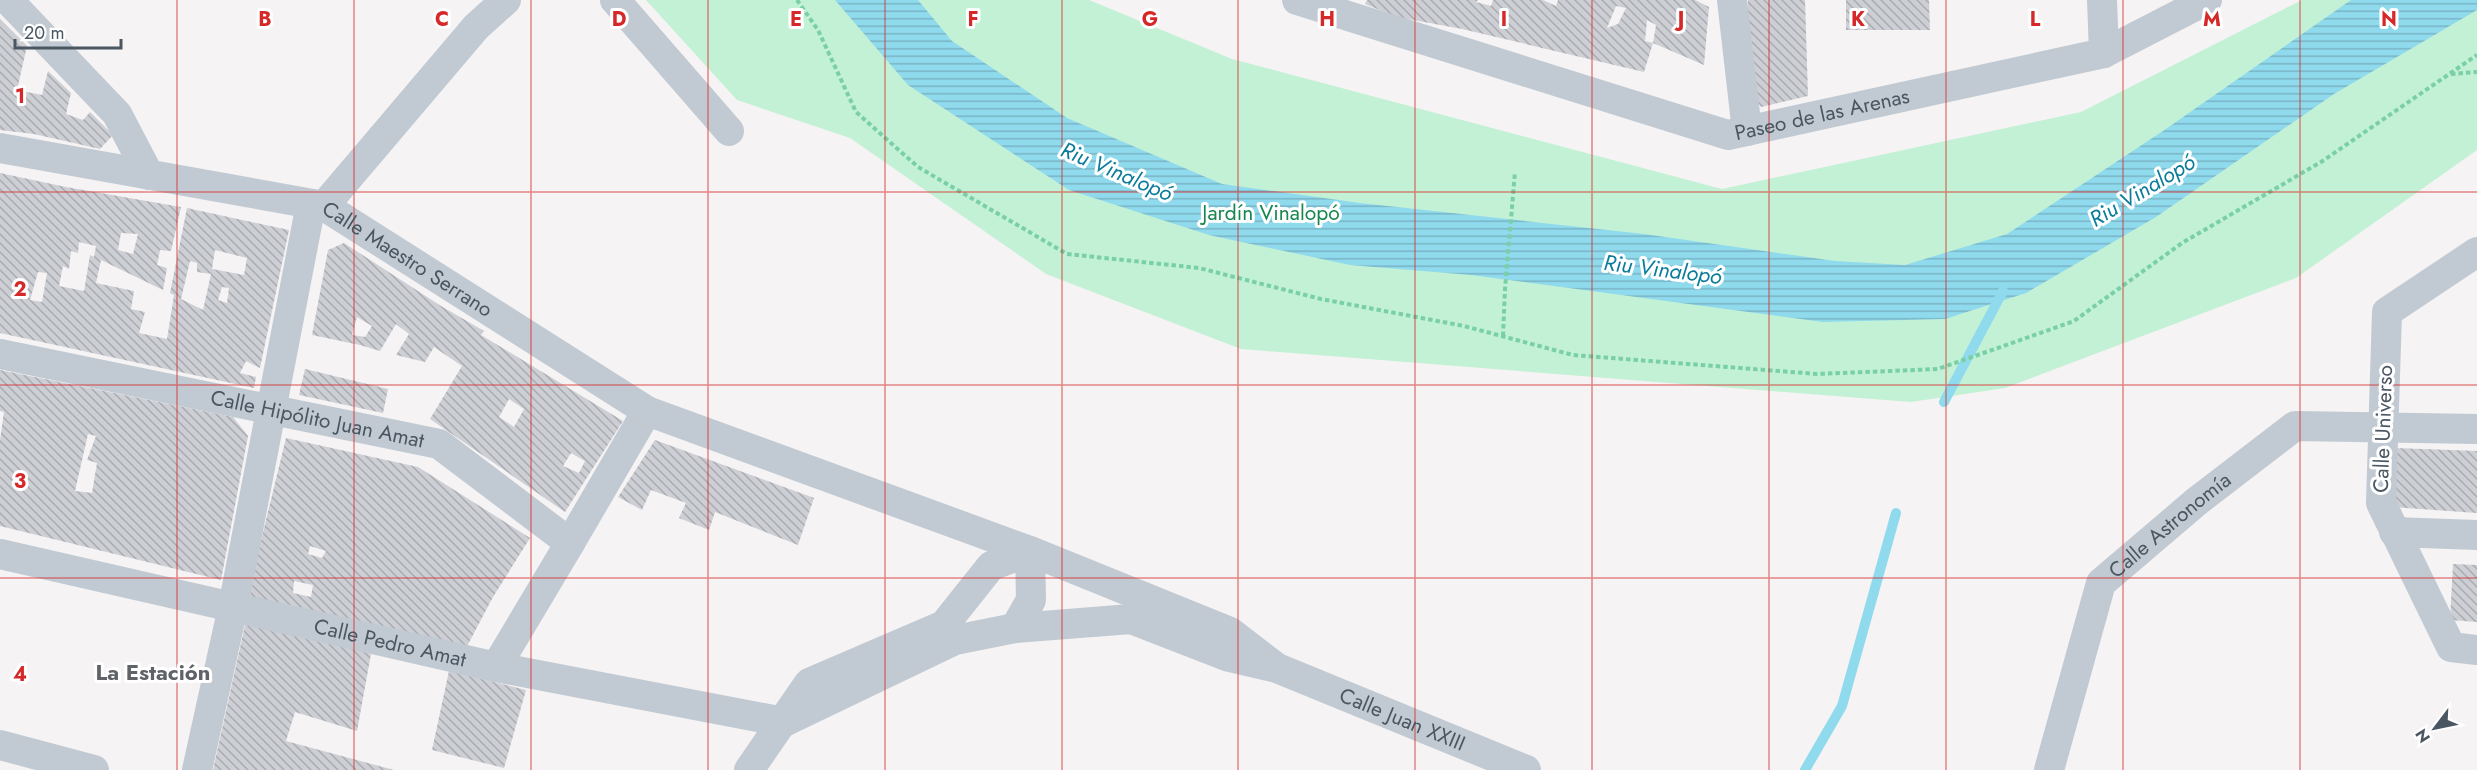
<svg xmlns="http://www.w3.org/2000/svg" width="2477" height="770" viewBox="0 0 2477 770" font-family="Jost,sans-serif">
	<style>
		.green { fill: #c3f1d5 }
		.water { fill: url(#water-rules) }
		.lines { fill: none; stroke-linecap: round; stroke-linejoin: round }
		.stream { stroke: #90daee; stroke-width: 10 }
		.building { fill: url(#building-back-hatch); fill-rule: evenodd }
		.path { stroke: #7ad0a6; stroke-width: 4; stroke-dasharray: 4.5 3; stroke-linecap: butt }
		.street { stroke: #c1cad2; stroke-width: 30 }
		.grid { fill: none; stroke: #d62828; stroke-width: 1.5; stroke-opacity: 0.55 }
		.labels { text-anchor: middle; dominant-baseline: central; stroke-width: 6; stroke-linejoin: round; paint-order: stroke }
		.street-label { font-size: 21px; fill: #4a5661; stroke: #fff }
		.park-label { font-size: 21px; fill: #17864f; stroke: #fff }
		.water-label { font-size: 22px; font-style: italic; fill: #0c7c9b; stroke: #fff }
		.neighbourhood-label { font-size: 22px; font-weight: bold; fill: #5f6368; stroke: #fff }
		.grid-label { font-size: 20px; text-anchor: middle; font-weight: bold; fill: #d62828; stroke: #fff; stroke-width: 6; stroke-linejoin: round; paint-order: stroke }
	</style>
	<defs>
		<pattern id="water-rules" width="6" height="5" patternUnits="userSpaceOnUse" patternTransform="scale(1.5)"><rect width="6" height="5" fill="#90daee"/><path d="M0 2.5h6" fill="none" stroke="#78b4c4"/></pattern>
		<pattern id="building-back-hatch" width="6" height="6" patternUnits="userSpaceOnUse" patternTransform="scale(1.5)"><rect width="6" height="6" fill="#cdcfd5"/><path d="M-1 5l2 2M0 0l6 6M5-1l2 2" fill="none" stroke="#a8abb0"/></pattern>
	</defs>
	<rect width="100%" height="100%" fill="#f5f3f3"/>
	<!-- green -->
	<path class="green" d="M646 0H1089L1232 59 1722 189 2081 112 2302 0H2477V150L2296 278 2005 388 1911 402 1241 349 1046 274 850 138 737 100Z"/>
	<!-- water -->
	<path class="water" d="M835 0H918L952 41 1067 118 1222 184 1360 203 1644 234 1835 261 1905 265 2007 234 2163 131 2351 0H2477V10L2334 94 2156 217 2026 293 1945 319 1823 322 1471 275 1350 265 1209 235 1069 190 908 85Z"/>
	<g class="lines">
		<!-- stream -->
		<g class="stream">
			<path d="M1944 402 2003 291"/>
			<path d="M1805 770 1842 706 1896 513"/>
		</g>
	</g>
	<!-- building -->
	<g class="building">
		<path d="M1367 0H1478L1476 2 1491 6 1493 0H1543L1556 6 1558 0H1695L1709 7 1704 65 1653 43 1644 72 1462 29 1397 17 1365 4ZM1616 6 1626 8 1618 24 1607 28ZM1647 20 1656 25 1653 43 1645 41Z"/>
		<path d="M1748 0H1805L1808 96 1761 107 1748 90Z"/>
		<path d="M1846 0H1929L1930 30H1846Z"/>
		<path d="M0 19 27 46 17 90 42 95 48 71 71 93 66 114 83 120 90 112 113 135 100 149 34 134 0 130Z"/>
		<path d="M0 173 66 187 181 207 171 251 160 250 157 265 167 268 163 290 101 260 96 283 134 291 131 309 145 312 139 333 167 339 174 295 170 293 187 208 289 230 260 368 246 361 240 373 256 377 254 388 0 333ZM121 233 138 234 133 254 118 250ZM79 242 96 246 94 257 90 255 84 291 59 286 63 266 69 269 71 251 78 253ZM215 250 247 258 244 275 212 269ZM190 261 197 263V272L211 274 203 310 181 299ZM38 272 47 273 42 302 30 300ZM222 287 229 288 227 303 218 300Z"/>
		<path d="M344 243 441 306 484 331 481 335 623 421 565 512 430 419 462 366 434 347 425 362 396 355 409 334 396 324 380 351 360 345 312 335 328 250ZM357 317 372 326 365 337 352 335ZM509 399 524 409 514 427 499 417ZM571 453 585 461 579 473 563 466Z"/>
		<path d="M305 369 388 389 383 413 299 395Z"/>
		<path d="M0 370 233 417 248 436 221 580 0 526V440L4 412 0 411ZM88 434 96 436 87 460 97 463 92 493 75 491Z"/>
		<path d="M286 438 418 467 530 538 493 597 465 650 250 597 258 553ZM310 546 326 551 322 558 308 554ZM294 581 313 585 311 597 293 593Z"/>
		<path d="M655 440 814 498 798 545 715 512 709 530 679 518 686 503 651 490 642 510 618 497Z"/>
		<path d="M2396 448 2477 451V513L2392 507Z"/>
		<path d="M2453 564 2477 565V622L2450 620Z"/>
		<path d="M245 625 339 644 371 654 357 731 295 712 286 741 394 770H213Z"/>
		<path d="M449 671 526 690 504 768 432 750Z"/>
	</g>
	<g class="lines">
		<!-- path -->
		<g class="path">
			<path d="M797 0 818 30 856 112 918 167 1067 254 1199 268 1321 299 1464 326 1573 355 1817 374 1938 369 2074 321 2182 243 2321 162 2477 55"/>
			<path d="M2451 74 2477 72"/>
			<path d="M1503 336 1505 289 1515 172"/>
		</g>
		<!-- street -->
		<g class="street">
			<path d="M8 0 117 114 149 175"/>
			<path d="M615 0 729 131"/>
			<path id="s1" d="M1297 0 1728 135 2104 53 2207 0"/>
			<path d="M1732 0 1747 131"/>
			<path d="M2102 0 2104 53"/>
			<path id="s2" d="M0 148 324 206 647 411 1030 551 1230 632 1277 668"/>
			<path d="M324 206 476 27 506 0"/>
			<path d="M2477 252 2387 312 2381 503 2451 647 2477 650"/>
			<path id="s3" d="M0 354 439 444 570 543 496 667"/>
			<path d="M2394 532 2477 535"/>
			<path d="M570 543 647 411"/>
			<path id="s4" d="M0 554 496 667 784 722"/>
			<path id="s5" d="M784 722 955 640 1015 628 1131 619 1229 657 1277 668 1526 770"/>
			<path d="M0 745 94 770"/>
			<path d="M197 770 233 607 311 204"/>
			<path d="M749 770 809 683 944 625 991 566 1030 551 1031 600 1015 628"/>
			<path id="s6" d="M2049 770 2101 583 2196 502 2295 426 2477 429"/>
		</g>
	</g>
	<!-- grid -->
	<path class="grid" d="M177 0V770M354 0V770M531 0V770M708 0V770M885 0V770M1062 0V770M1238 0V770M1415 0V770M1592 0V770M1769 0V770M1946 0V770M2123 0V770M2300 0V770M0 192H2477M0 385H2477M0 578H2477"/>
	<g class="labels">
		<!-- street labels -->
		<g class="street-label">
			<text stroke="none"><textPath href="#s1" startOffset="548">Paseo de las Arenas</textPath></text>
			<text stroke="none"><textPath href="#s2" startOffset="428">Calle Maestro Serrano</textPath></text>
			<text stroke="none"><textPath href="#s3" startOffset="324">Calle Hipólito Juan Amat</textPath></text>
			<text transform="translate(2383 429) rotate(-88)">Calle Universo</text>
			<text stroke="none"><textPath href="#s6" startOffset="284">Calle Astronomía</textPath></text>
			<text stroke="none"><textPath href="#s4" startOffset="400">Calle Pedro Amat</textPath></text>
			<text stroke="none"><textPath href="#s5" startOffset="657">Calle Juan XXIII</textPath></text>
		</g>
		<!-- park labels -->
		<g class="park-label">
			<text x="1271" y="213">Jardín Vinalopó</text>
		</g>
		<!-- water labels -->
		<g class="water-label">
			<text transform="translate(1117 171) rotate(23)">Riu Vinalopó</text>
			<text transform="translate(2142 190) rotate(-31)">Riu Vinalopó</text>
			<text transform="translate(1663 269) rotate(7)">Riu Vinalopó</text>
		</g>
		<!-- neighbourhood labels -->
		<g class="neighbourhood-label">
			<text x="153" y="672">La Estación</text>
		</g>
	</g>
	<g class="grid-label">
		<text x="265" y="26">B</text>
		<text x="442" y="26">C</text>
		<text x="619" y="26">D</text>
		<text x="796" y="26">E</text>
		<text x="973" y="26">F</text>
		<text x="1150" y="26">G</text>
		<text x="1327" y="26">H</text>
		<text x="1504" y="26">I</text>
		<text x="1681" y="26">J</text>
		<text x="1858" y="26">K</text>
		<text x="2035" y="26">L</text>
		<text x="2212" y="26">M</text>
		<text x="2389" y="26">N</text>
		<text x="20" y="103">1</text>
		<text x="20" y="296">2</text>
		<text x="20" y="488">3</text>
		<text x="20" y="681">4</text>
	</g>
	<!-- north arrow -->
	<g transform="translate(2435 728) rotate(238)" stroke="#ffffff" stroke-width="4.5" paint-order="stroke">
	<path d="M0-4.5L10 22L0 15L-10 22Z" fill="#4a5661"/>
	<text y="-9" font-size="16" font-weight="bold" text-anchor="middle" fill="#4a5661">N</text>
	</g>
	<!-- scale -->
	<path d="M15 39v9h106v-9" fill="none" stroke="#4a5661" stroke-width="3"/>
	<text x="24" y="39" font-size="18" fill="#4a5661" stroke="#ffffff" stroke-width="4.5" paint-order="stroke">20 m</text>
</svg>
